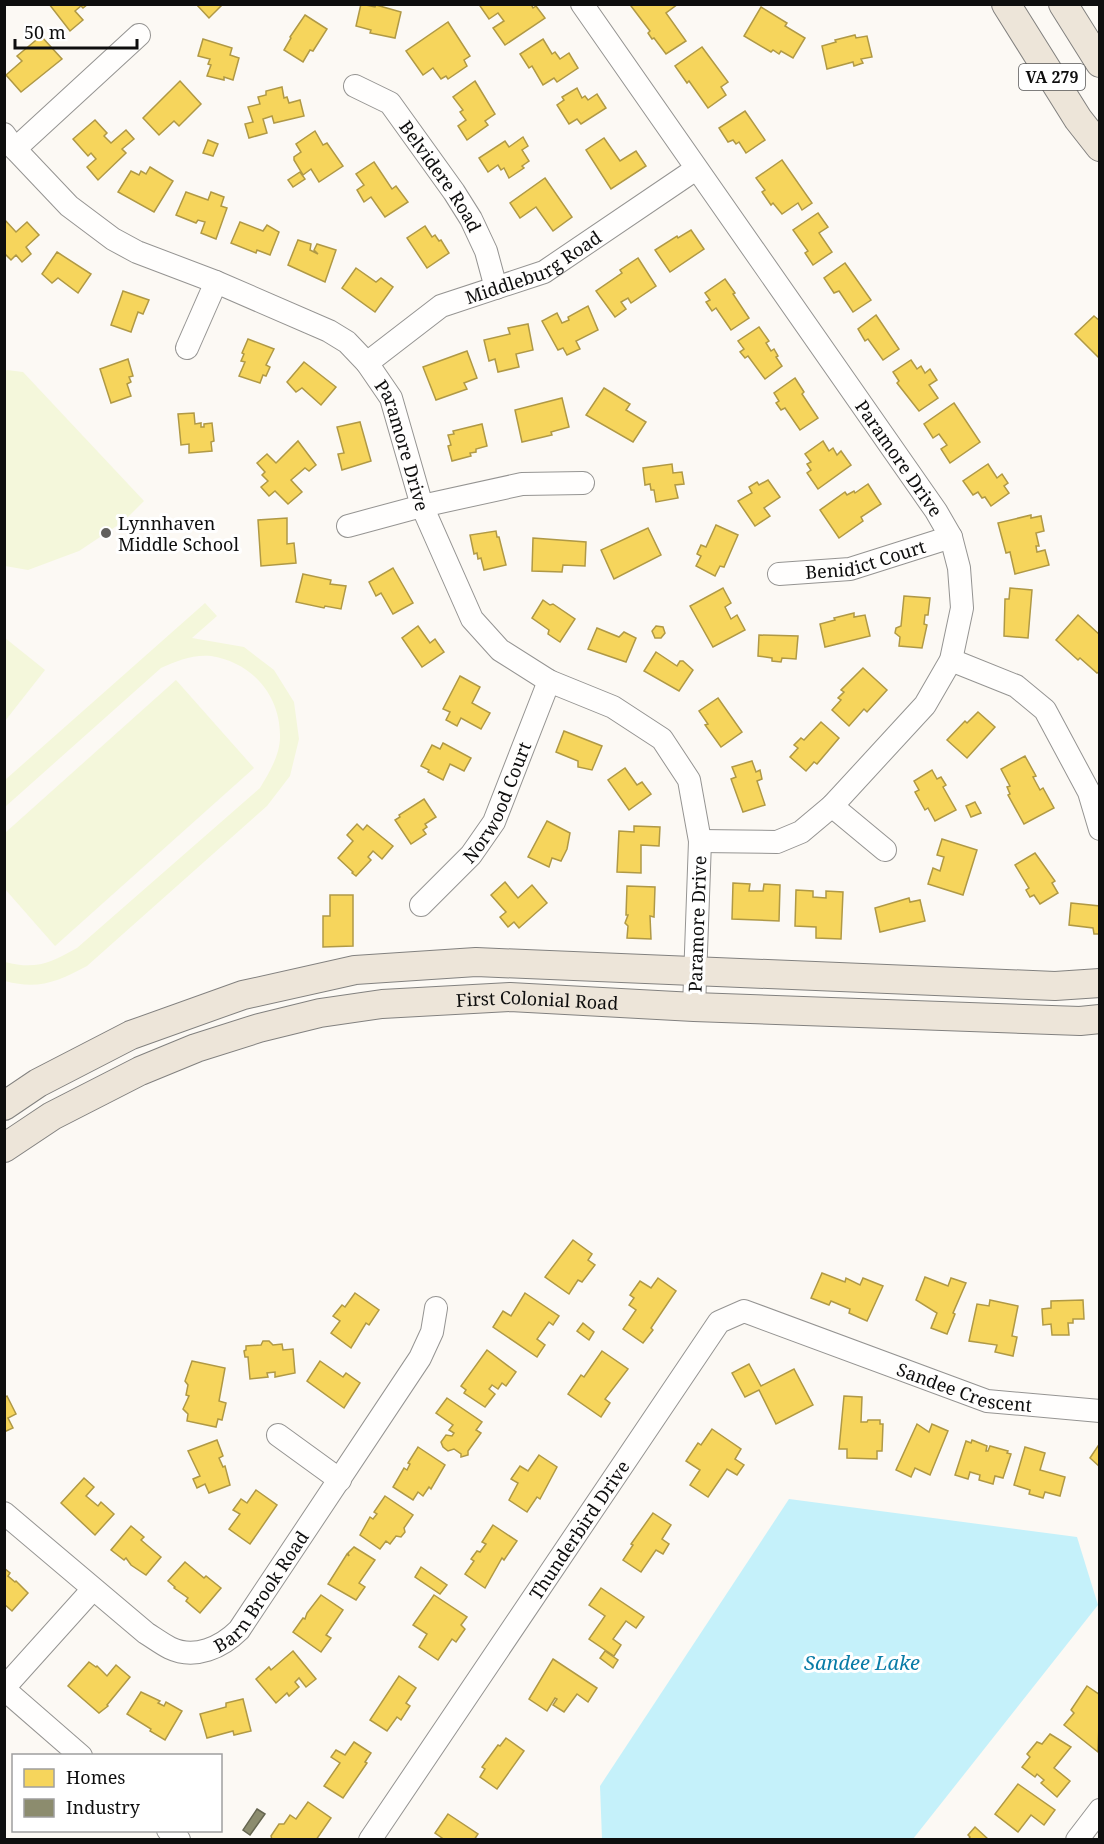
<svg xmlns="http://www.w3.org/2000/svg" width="1104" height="1844" viewBox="0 0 1104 1844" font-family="'Noto Serif',serif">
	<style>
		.pitch { fill: #f4f7db }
		.water { fill: #c5f1fa }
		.homes { fill: #f6d55c; stroke: #b09945; stroke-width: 1.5 }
		.industry { fill: #8c8c6e; stroke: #666651; stroke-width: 1.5 }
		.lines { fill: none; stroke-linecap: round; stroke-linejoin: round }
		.minor-casing { stroke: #959492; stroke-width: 24 }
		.major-casing { stroke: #82817f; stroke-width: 30 }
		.minor { stroke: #fffefd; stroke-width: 22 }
		.major { stroke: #ede5d9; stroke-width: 28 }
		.poi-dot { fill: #61605e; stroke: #fff; stroke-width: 2 }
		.labels { text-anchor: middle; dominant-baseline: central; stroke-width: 6; stroke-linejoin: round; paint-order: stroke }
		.shield { fill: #fff; stroke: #565656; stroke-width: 1.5 }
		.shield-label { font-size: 16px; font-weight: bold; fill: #0e0e0e }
		.street-label { font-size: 18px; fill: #0e0e0e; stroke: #fff }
		.poi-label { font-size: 18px; fill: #0e0e0e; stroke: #fff; text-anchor: start }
		.water-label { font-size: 20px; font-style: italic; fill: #097ca7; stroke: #fff }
	</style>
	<rect width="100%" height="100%" fill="#fcf9f4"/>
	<!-- pitch -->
	<g class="pitch">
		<path d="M7 370 23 372 144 501 124 521 79 551 28 570 5 566 4 372Z"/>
		<path d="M205 603 217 616 192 638 244 647 274 670 294 702 299 739 290 776 267 806 87 966C57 982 38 990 5 981V962C36 970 50 963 77 948L260 788C269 773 280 755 280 737 281 695 251 662 211 656 194 654 176 661 161 668L5 807V780Z"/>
		<path d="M5 638 45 670 5 721Z"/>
		<path d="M176 680 254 768 55 946 5 889V833Z"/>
	</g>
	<!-- water -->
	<path class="water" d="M789 1499 1077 1537 1098 1605 913 1839H602L600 1786Z"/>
	<!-- homes -->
	<g class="homes">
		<path d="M49 4H88L83 8 81 6 75 11 83 20 70 31Z"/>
		<path d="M196 4H223L209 18Z"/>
		<path d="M361 4 375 7 376 5 401 12 395 38 370 33 371 30 356 26Z"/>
		<path d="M481 4H531L533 8 536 6 545 18 505 45 493 28 504 21 498 13 489 19 480 6Z"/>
		<path d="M633 4H678L666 13 686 41 666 54 654 38 652 39 648 33 650 31 631 6Z"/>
		<path d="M761 7 787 23 785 26 805 38 793 58 781 51 779 54 773 50 771 52 744 36Z"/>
		<path d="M305 15 327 29 313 51 310 50 303 62 284 50 291 38 290 37Z"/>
		<path d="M448 22 470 56 464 60 467 66 448 79 446 76 441 79 433 68 423 75 406 51Z"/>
		<path d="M855 35 856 38 867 36 872 57 861 59 863 63 854 66 853 62 827 69 822 46 836 42 835 40Z"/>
		<path d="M41 36 62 59 21 92 6 75 22 61 17 56Z"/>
		<path d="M203 39 232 48 230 55 239 58 233 80 224 77V80L207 76 211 65 208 64 210 59 198 56Z"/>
		<path d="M543 39 552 54 555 52 560 59 569 53 578 68 557 82 554 78 543 85 532 66 529 68 520 54Z"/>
		<path d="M702 47 728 82 721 87 726 95 708 108 689 81 687 83 675 66Z"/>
		<path d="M180 81 201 104 179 126 174 121 159 135 143 118Z"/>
		<path d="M475 81 495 114 485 121 488 125 467 140 458 126 466 120 460 112 463 110 453 97Z"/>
		<path d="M282 87 284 98 287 97 289 103 300 100 304 116 274 123 272 116 263 119 267 133 249 138 245 124 253 122 248 107 260 104 258 97 266 95V91Z"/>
		<path d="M577 88 582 98 585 96 588 100 597 94 606 108 581 124 577 119 569 124 557 105 564 100 562 97Z"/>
		<path d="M745 111 765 140 746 153 739 142 736 144 733 140 728 142 719 128Z"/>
		<path d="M95 120 107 133 104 136 111 143 126 130 134 139 122 149 126 153 98 180 87 167 96 159 91 153 88 156 73 139Z"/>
		<path d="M315 131 323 145 327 143 343 166 319 182 311 169 303 175 294 160V157L301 152 296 144Z"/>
		<path d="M523 137 528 146 522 150 529 161 522 166 524 168 509 178 504 168 501 170 498 165 488 172 479 158 505 141 509 147Z"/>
		<path d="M604 138 620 161 636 151 646 166 611 189 586 150Z"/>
		<path d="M208 140 218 144 213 156 203 153Z"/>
		<path d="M782 160 812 203 802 210 798 203 782 214 773 203 771 205 762 192 765 190 756 178Z"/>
		<path d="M374 162 392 189 396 186 408 202 385 217 371 197 364 202 357 190 364 185 356 174Z"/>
		<path d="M150 167 173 181 154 212 118 192 131 171 139 175 141 171 146 174Z"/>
		<path d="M300 172 305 179 293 187 288 180Z"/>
		<path d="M545 178 572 217 553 231 536 207 520 218 510 203Z"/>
		<path d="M186 192 208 200 211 192 224 197 221 206 227 208 216 239 201 233 205 222 198 220 196 223 176 215Z"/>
		<path d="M818 213 828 227 819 233 832 252 813 265 805 253 808 251 793 230Z"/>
		<path d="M4 219 16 232 27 222 39 235 26 247 31 254 22 262 16 255 11 260 4 253Z"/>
		<path d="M240 222 263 231 267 225 279 232 270 255 257 250 256 253 231 243Z"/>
		<path d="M425 226 432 237 435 235 439 241 441 240 449 253 427 268 407 238Z"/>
		<path d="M691 230 704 249 670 272 655 250 677 236 678 238Z"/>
		<path d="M298 240 311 244 310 250 318 254 314 250 317 244 336 250 325 282 288 265Z"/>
		<path d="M57 252 91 274 78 293 58 278 52 283 42 274Z"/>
		<path d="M638 258 656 286 631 303 628 298 621 302 626 309 615 317 596 291 622 273 620 270Z"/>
		<path d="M845 263 871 300 853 312 839 291 834 293 824 278Z"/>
		<path d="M356 268 376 282 381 278 393 287 375 312 342 288Z"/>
		<path d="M725 279 735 293 733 294 749 318 731 330 716 308 712 311 706 302 710 300 705 293Z"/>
		<path d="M123 291 149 300 143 314 138 312 131 332 111 325Z"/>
		<path d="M588 306 598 330 576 341 580 349 567 355 563 348 558 350 542 321 557 313 562 323 569 320 568 317Z"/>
		<path d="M876 315 899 349 883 360 868 339 865 341 858 329Z"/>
		<path d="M1094 316 1100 321V359L1075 334Z"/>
		<path d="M528 324 533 350 516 354 519 367 498 372 495 359 489 361 484 340 510 334 508 328Z"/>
		<path d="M759 327 769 341 766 343 771 351 774 349 778 356 776 357 782 366 765 379 748 356 745 358 740 352 744 349 738 341Z"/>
		<path d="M248 339 274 349 266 365 270 367 266 376 263 375 260 383 239 376 245 362 241 361 244 354 242 353Z"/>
		<path d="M467 351 477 378 464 383 467 389 436 400 423 367Z"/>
		<path d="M128 359 133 376 129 377 131 382 127 384 131 396 111 403 100 369Z"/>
		<path d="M911 360 917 369 921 366 925 373 930 369 937 380 929 385 938 398 919 411 897 383 899 381 893 372Z"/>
		<path d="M304 362 336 387 321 405 302 388 296 392 287 382Z"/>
		<path d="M795 378 804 392 802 394 818 418 800 430 785 408 781 410 776 403 779 401 774 393Z"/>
		<path d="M604 388 630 404 626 410 646 422 633 442 586 415Z"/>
		<path d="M562 398 569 427 551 432 552 435 522 442 515 410Z"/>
		<path d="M954 403 980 442 950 463 941 449 947 445 939 434 933 438 924 424Z"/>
		<path d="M194 413 195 424 201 423V427H204V424L212 423 214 441 211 442 212 451 189 453V444L181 445 178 414Z"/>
		<path d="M360 422 371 461 342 470 338 454 344 453 337 427Z"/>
		<path d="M482 424 487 446 476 449V452L470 453 471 456 452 461 448 446 451 445 448 435 454 434 453 431Z"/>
		<path d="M298 441 316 465 309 471 305 468 291 480 302 492 288 504 275 491 269 496 261 487 268 481 262 475 265 472 257 463 267 454 276 463Z"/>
		<path d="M823 441 829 451 833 448 837 455 841 451 851 465 818 489 807 473 811 470 807 464 811 462 805 454Z"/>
		<path d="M672 464 673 473 682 472 684 484 675 485 678 498 656 502 654 490H651L650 484 645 485 643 468Z"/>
		<path d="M988 464 997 478 1002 474 1008 483 1004 486 1009 493 991 506 985 497 982 498 978 492 973 495 963 481Z"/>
		<path d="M768 480 780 497 764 508 770 516 755 526 738 501 752 493 749 487 757 482 759 485Z"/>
		<path d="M868 484 881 504 861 517 863 521 839 538 820 510 845 492 847 495 854 491 855 493Z"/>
		<path d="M1031 515V518L1041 516 1044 531 1036 533 1039 546H1036L1037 552 1045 550 1049 565 1015 574 1010 552 1006 553 998 523Z"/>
		<path d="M287 518V544L294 543 296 563 261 566 258 520Z"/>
		<path d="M716 525 738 535 724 567 720 566 715 576 696 566 701 556 697 554 701 545 706 547Z"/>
		<path d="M648 528 661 555 614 579 601 550Z"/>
		<path d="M496 531 497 537H499L506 565 484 570 481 558 478 559 477 553 474 554 470 535Z"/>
		<path d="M533 538 586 542 585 566 563 565 562 572 532 571Z"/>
		<path d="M393 568 413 603 393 614 381 593 376 596 369 582Z"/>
		<path d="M303 574 331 580 330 584 346 586 341 609 325 606 324 608 296 602Z"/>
		<path d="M723 588 731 603 725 607 731 619 737 615 745 630 713 647 690 606Z"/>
		<path d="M1010 588 1032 590 1028 638 1004 636 1005 599H1009Z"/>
		<path d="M904 596 930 598 928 615H925L924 624 927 625 922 648 899 646 900 637 895 633 896 628 901 626Z"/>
		<path d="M543 600 550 605 553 604 575 619 560 642 548 634 549 630 532 618Z"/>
		<path d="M854 613V617L865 615 870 636 825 647 820 624 835 620 834 618Z"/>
		<path d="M1078 615 1100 635V671L1097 673 1080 658 1078 660 1056 640Z"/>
		<path d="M418 626 430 643 435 639 444 652 422 667 402 638Z"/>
		<path d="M656 626 663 627 665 633 661 638H655L652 631Z"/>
		<path d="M597 628 619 637 624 632 636 638 626 662 588 649Z"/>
		<path d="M759 635 798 636 796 659 782 658 781 662 772 661V658L758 656Z"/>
		<path d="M656 652 677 666 680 661H683L693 670 679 691 644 671Z"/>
		<path d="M863 668 887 690 867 712 864 709 849 726 832 710 841 700 838 698 844 692 841 690Z"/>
		<path d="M460 676 480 687 472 703 490 713 481 729 461 718 457 726 446 720 450 712 443 709Z"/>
		<path d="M718 698 742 732 721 747 705 725 708 724 699 711Z"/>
		<path d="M978 712 995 727 967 758 947 740 965 721 967 723Z"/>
		<path d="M821 722 839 738 817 764 814 762 806 771 790 757 798 748 794 745 801 738 804 740Z"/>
		<path d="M564 731 602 746 592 770 578 767V761L556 752Z"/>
		<path d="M443 743 471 758 464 771 450 764 443 780 428 772 429 770 421 766 432 745 440 749Z"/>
		<path d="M1025 756 1036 776 1033 777 1040 790 1043 788 1054 808 1024 824 1008 795 1010 794 1007 787 1010 786 1001 769Z"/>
		<path d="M752 761 756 772 760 770 762 779 757 781 765 805 743 812 731 779 736 777 732 767Z"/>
		<path d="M625 768 637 785 642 782 651 794 629 810 608 780Z"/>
		<path d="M932 770 937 779 941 777 946 785 943 787 956 810 935 821 928 808 925 810 915 792 919 790 914 781Z"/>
		<path d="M424 799 436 817 425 824 427 827 423 830 426 834 411 844 395 820 400 817 399 815Z"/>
		<path d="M975 802 981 813 971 817 966 806Z"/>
		<path d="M547 821 570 833 567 849 561 861 552 858 549 867 528 857Z"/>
		<path d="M357 824 363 830 367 825 393 846 382 859 373 851 368 857 371 860 356 876 352 873 353 872 338 858 353 841 347 835Z"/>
		<path d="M634 826 660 827 659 846 641 845V873L617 872 619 831 634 832Z"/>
		<path d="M942 839 977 850 963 895 928 884 933 868 940 871 944 857 937 855Z"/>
		<path d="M1035 853 1055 881 1052 883 1058 893 1040 904 1034 895 1030 897 1026 890 1029 888 1015 865Z"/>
		<path d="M505 882 518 898 532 885 547 903 519 928 514 922 508 927 500 917 506 912 491 895Z"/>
		<path d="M733 883 750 884 749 891H763L764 884 780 885 779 921 732 919Z"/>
		<path d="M627 886 655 887 654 917 650 916 651 939 627 938 628 926 625 923 628 915H626Z"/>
		<path d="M796 890 813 891V897L826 898V891L843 892 841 939 816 938V927L795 926Z"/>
		<path d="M330 895H353V946L323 947V916H330Z"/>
		<path d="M909 898 910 902 920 900 925 921 880 932 875 908Z"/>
		<path d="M1071 903 1100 906V934H1094L1093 928 1069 925Z"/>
		<path d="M573 1240 592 1254 588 1260 595 1265 582 1282 578 1280 569 1294 545 1277Z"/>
		<path d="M822 1273 845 1282 846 1278 860 1285 863 1278 883 1286 867 1321 849 1313 850 1309 831 1301 829 1305 811 1298Z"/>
		<path d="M925 1277 948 1286 951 1278 966 1283 953 1313 955 1314 947 1334 931 1328 937 1313 916 1300Z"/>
		<path d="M658 1278 676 1291 651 1328 653 1330 643 1343 623 1329 636 1310 629 1305 634 1298 630 1295 640 1281 651 1288Z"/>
		<path d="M355 1293 379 1310 369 1325 366 1323 351 1348 331 1333 340 1321 333 1316 342 1305 345 1307Z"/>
		<path d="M525 1293 559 1316 553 1325 549 1322 537 1339 545 1345 537 1357 493 1327 503 1311 511 1316Z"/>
		<path d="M990 1300 1018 1306 1012 1336 1017 1337 1013 1356 995 1352 997 1345 969 1341 977 1304 989 1306Z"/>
		<path d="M1083 1300 1084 1319H1073V1323H1068L1069 1335H1052L1051 1324 1043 1325 1042 1309 1051 1308V1301Z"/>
		<path d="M583 1323 594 1332 589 1340 577 1331Z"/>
		<path d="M263 1341H269L273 1345 282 1344 283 1350 293 1349 295 1373 275 1377V1372L267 1373 268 1377 250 1379 248 1357H245L244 1351 246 1350V1346L261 1345Z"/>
		<path d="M487 1350 516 1372 506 1386 502 1383 498 1389 492 1385 489 1389 495 1394 485 1407 464 1393 466 1390 461 1386Z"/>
		<path d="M602 1351 628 1369 605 1399 610 1403 601 1417 568 1394 581 1375 584 1377Z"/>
		<path d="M192 1361 225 1368 219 1401 226 1403 222 1420 218 1419 216 1427 187 1421 188 1414 183 1409 189 1396 186 1395 188 1385 185 1381Z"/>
		<path d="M320 1361 343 1377 346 1373 360 1383 344 1408 307 1381Z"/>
		<path d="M749 1364 761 1386 794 1369 813 1405 776 1424 759 1390 745 1397 732 1373Z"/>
		<path d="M7 1396 16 1414 8 1418 13 1428 4 1432V1398Z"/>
		<path d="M844 1396 862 1397 861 1422H867L868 1420H880V1424H883L882 1451H877V1459L847 1458V1449H839Z"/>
		<path d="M447 1398 482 1422 476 1430 481 1433 468 1451V1455L461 1457V1454L454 1449 448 1451 443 1447 441 1442 446 1435 452 1436 454 1433 449 1430 453 1425 436 1413Z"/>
		<path d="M917 1424 929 1432 932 1424 948 1431 930 1475 915 1468 911 1477 896 1470Z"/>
		<path d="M712 1429 741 1449 735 1459 744 1465 737 1475 727 1469 708 1497 690 1485 700 1470 686 1461 698 1443 701 1445Z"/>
		<path d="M217 1440 223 1456 219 1458 223 1467 225 1466 230 1485 209 1493 205 1484 197 1488 193 1479 200 1476 188 1451Z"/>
		<path d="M972 1440 987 1446 986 1451H988L990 1446 1008 1451 1007 1453 1011 1454 1003 1478 995 1476 993 1484 979 1480 980 1475 970 1472 968 1479 955 1475 966 1441 971 1443Z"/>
		<path d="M1100 1443V1467L1090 1458Z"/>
		<path d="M418 1447 445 1465 431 1489 429 1487 423 1496 418 1492 413 1500 393 1487 404 1468 407 1470 410 1464 408 1463Z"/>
		<path d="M1025 1447 1045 1453 1040 1470 1065 1477 1060 1496 1045 1492 1043 1498 1029 1494 1030 1490 1014 1485Z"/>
		<path d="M539 1455 557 1467 540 1499 537 1497 527 1512 509 1500 518 1483 511 1479 520 1466 528 1471Z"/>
		<path d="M84 1478 94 1487 86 1496 98 1506 101 1502 114 1514 95 1535 61 1503Z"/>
		<path d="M256 1490 277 1505 250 1544 229 1529 240 1514 233 1510 241 1499 247 1503Z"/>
		<path d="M385 1496 413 1515 404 1528 405 1532 401 1537 396 1536 390 1544 386 1541 380 1549 360 1535 370 1517 373 1519 377 1514 374 1512Z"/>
		<path d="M653 1513 671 1525 662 1539 669 1544 663 1554 656 1550 641 1572 623 1560 633 1545 631 1544Z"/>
		<path d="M493 1525 517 1541 504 1560 502 1558 485 1588 465 1574 474 1561 471 1559 477 1551 480 1552 486 1544 482 1542Z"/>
		<path d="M131 1526 144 1537 141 1540 161 1557 146 1575 131 1565 126 1558 124 1560 111 1550Z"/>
		<path d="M354 1547 375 1560 359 1583 365 1587 356 1600 328 1584 347 1554 349 1556 348 1553Z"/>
		<path d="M185 1562 204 1578 206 1576 221 1588 200 1613 186 1601 188 1598 174 1588 175 1587 168 1581Z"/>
		<path d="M421 1567 447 1585 440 1594 415 1577Z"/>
		<path d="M4 1568 10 1573 8 1576 15 1582 16 1581 28 1593 12 1611 4 1604Z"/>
		<path d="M601 1588 644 1617 636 1628 626 1621 613 1639 621 1645 614 1656 589 1639 605 1616 589 1605Z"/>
		<path d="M321 1595 343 1610 326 1635 331 1638 321 1652 293 1632 303 1618 305 1619 307 1613Z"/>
		<path d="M434 1595 467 1617 461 1625 465 1629 456 1642 452 1639 438 1660 419 1647 427 1634 413 1625Z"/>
		<path d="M293 1651 316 1679 306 1687 299 1678 295 1682 299 1687 289 1696 287 1693 276 1703 256 1679 269 1667 271 1670Z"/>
		<path d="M605 1651 618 1660 613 1668 600 1658Z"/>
		<path d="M553 1659 597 1688 588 1702 577 1694 564 1712 553 1705 557 1699 555 1698 547 1711 529 1699Z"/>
		<path d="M89 1662 96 1667 97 1666 107 1676 116 1665 130 1677 107 1705 108 1706 99 1713 68 1686Z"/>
		<path d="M399 1676 416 1688 406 1703 410 1706 401 1720 397 1717 387 1731 370 1720Z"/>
		<path d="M1087 1686 1100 1695 1098 1752 1064 1725 1074 1713 1071 1710Z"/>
		<path d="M141 1692 160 1701 158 1703 164 1706 166 1702 182 1711 165 1740 150 1731 151 1729 127 1714Z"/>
		<path d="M243 1699 251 1731 234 1735 233 1731 207 1738 200 1714 226 1707V1703Z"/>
		<path d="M1050 1734 1071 1747 1054 1768 1070 1781 1057 1797 1041 1783 1044 1780 1037 1774 1035 1777 1022 1767 1030 1757 1027 1754 1037 1742 1042 1744Z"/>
		<path d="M506 1738 524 1751 497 1789 480 1777 485 1769 482 1767 498 1745 500 1746Z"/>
		<path d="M354 1742 371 1753 365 1762 367 1763 343 1798 324 1786 340 1763 331 1757 336 1750 345 1755Z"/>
		<path d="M1018 1784 1055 1810 1044 1825 1031 1815 1018 1832 995 1814Z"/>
		<path d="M308 1802 331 1818 316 1840H272L271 1836 279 1824H284L290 1815 296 1819Z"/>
		<path d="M448 1814 478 1834 474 1840H445L435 1833Z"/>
		<path d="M975 1827 989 1840H968L970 1837 968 1835Z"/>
	</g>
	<!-- industry -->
	<path class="industry" d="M257 1809 265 1814 250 1835 243 1830Z"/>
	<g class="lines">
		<!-- minor casing -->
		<g class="minor-casing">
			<g id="minor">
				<path id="s1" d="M582 4 936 511 951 537 959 568 962 608 951 660 925 705 832 806 801 832 777 842 700 841"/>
				<path id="s2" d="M355 86 390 103 454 192 471 219 486 251 496 288"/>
				<path id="s3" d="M4 134 15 149 69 206 113 239 137 252 216 282 329 331 347 342 367 363 391 398 422 506 472 619 500 650 549 681 613 707 662 739 689 780 700 841 694 1007"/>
				<path d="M15 149 139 35"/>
				<path d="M187 348 216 282"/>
				<path id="s4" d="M367 363 441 306 544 272 696 169"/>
				<path d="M348 526 422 506 522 484 583 483"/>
				<path id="s5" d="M779 574 850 569 951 537"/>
				<path d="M951 660 1016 686 1045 710 1089 792 1100 829"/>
				<path d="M832 806 885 850"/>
				<path id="s6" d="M421 905 471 855 494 822 549 681"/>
				<path d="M278 1435 340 1480"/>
				<path id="s7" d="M4 1513 146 1633C154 1638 162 1644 170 1648 195 1660 222 1647 239 1630L420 1358 432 1332 436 1308"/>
				<path d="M4 1688 93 1589"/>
				<path d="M4 1689 81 1756"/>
				<path d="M168 1830 179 1840"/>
				<path id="s8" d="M370 1840 719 1322 744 1311 987 1401 1100 1411"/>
				<path d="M1077 1840 1100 1810"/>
			</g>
		</g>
		<!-- major casing -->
		<g class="major-casing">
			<g id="major">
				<path d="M1006 4 1078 119 1100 147"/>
				<path d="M1063 4 1100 63"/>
				<path d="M4 1106 38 1083 131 1035 243 995 355 970 476 962 1055 986 1100 983"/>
				<path id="s9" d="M4 1148 52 1116 140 1071 196 1048 259 1028 320 1013 382 1004 510 997 694 1007 1080 1021 1100 1019"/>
			</g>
		</g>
		<!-- minor -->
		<use href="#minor" class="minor"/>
		<!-- major -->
		<use href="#major" class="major"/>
	</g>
	<!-- markers -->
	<circle class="poi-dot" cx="106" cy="533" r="6"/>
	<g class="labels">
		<!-- shield labels -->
		<rect class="shield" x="1019" y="64" width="66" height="26" rx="4.5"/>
		<g class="shield-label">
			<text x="1052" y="77">VA 279</text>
		</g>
		<!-- street labels -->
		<g class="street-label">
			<text stroke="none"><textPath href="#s2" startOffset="128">Belvidere Road</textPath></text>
			<text stroke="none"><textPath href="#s4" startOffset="194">Middleburg Road</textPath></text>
			<text stroke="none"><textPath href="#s3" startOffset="528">Paramore Drive</textPath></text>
			<text stroke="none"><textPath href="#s1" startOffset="554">Paramore Drive</textPath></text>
			<text stroke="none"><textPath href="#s5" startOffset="88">Benidict Court</textPath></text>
			<text stroke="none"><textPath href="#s6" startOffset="130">Norwood Court</textPath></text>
			<text transform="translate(697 924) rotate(-88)">Paramore Drive</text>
			<text stroke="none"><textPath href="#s9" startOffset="564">First Colonial Road</textPath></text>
			<text stroke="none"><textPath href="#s8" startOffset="886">Sandee Crescent</textPath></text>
			<text stroke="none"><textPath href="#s8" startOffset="374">Thunderbird Drive</textPath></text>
			<text stroke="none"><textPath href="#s7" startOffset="334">Barn Brook Road</textPath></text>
		</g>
		<!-- poi labels -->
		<g class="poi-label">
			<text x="118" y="523">Lynnhaven<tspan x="118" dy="21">Middle School</tspan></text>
		</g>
		<!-- water labels -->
		<g class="water-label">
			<text x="862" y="1662">Sandee Lake</text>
		</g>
	</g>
	<!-- border -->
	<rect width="1104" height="1844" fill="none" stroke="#0e0e0e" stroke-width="12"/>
	<!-- legend -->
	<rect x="12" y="1754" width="210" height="78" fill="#ffffff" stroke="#9f9f9f" stroke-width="1.5"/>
	<rect x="24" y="1769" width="30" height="18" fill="#f6d55c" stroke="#9f9f9f" stroke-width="1.5"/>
	<text x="66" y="1784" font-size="18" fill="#0e0e0e">Homes</text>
	<rect x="24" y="1799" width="30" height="18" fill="#8c8c6e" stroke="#9f9f9f" stroke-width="1.5"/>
	<text x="66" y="1814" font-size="18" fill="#0e0e0e">Industry</text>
	<!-- scale -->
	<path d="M15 39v9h122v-9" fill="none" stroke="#0e0e0e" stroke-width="3"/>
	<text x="24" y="39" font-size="18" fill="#0e0e0e" stroke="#ffffff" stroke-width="4.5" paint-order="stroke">50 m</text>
</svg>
